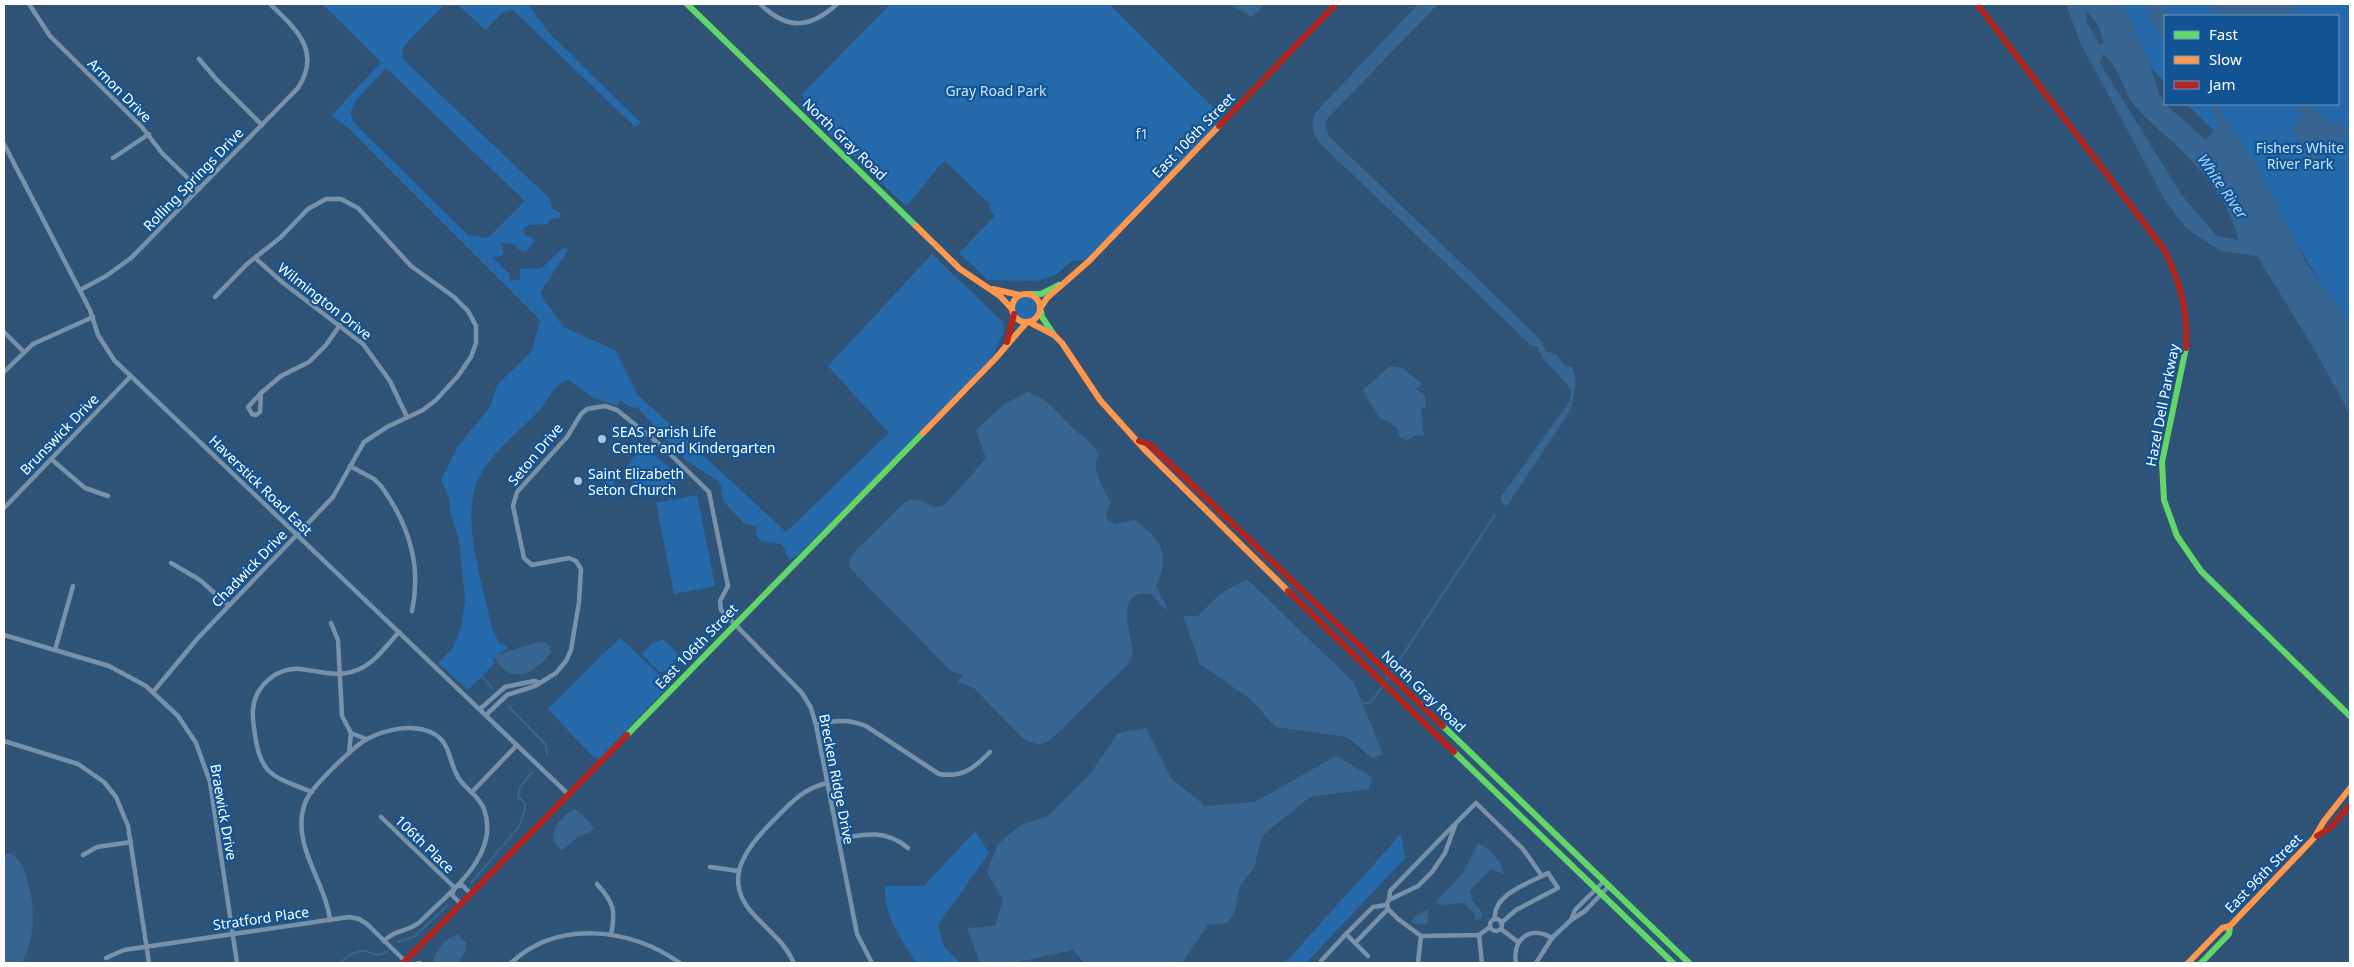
<svg xmlns="http://www.w3.org/2000/svg" width="2354" height="967" viewBox="0 0 2354 967" font-family="'Noto Sans',sans-serif">
	<style>
		.green { fill: #266aab; fill-rule: evenodd }
		.water { fill: #386693; fill-rule: evenodd }
		.lines { fill: none; stroke-linecap: round; stroke-linejoin: round }
		.stream { stroke: #386693; stroke-width: 2 }
		.street { stroke: #7991a9; stroke-width: 4.5 }
		.fast { stroke: #63d668; stroke-width: 6 }
		.slow { stroke: #ff974d; stroke-width: 6 }
		.jam { stroke: #b3261e; stroke-width: 6 }
		.poi-dot { fill: #b7c3cf; stroke: #135494; stroke-width: 2 }
		.labels { text-anchor: middle; dominant-baseline: central; stroke-width: 4.5; stroke-linejoin: round; paint-order: stroke }
		.street-label { font-size: 14px; fill: #fff; stroke: #135494 }
		.park-label { font-size: 14px; fill: #c9e4fd; stroke: #135494 }
		.poi-label { font-size: 14px; fill: #fff; stroke: #135494; text-anchor: start }
		.water-label { font-size: 15px; font-style: italic; fill: #aed5f9; stroke: #135494 }
	</style>
	<rect width="100%" height="100%" fill="#305477"/>
	<!-- green -->
	<g class="green">
		<path d="M322 4H445L405 45 402 51 403 59 550 199 552 208 561 214 559 218 550 219 548 224 530 225 523 228 525 235 533 238 534 241 526 252 518 249 515 244 500 243 504 253 501 256 492 257 510 275 509 279 512 281 520 279V269L542 268 563 248 568 250 540 293 563 327 615 350 637 394 786 532 889 433 828 366 932 254 1003 322 1004 332 989 364 797 556 789 560 784 548 781 544 761 541 756 535 757 526 745 524 723 501 721 486 718 481 686 460 637 407 632 408 620 400 617 406 592 397 569 380C554 384 552 393 544 405 541 410 535 414 531 419 514 435 494 452 482 472 457 513 483 584 492 628L499 643 506 645 508 648 493 657 494 664 468 690 438 663 453 648 461 628 465 601 459 539 451 516 449 498 441 480 458 446 490 407 497 385 532 351 540 320 347 127 332 115 381 62ZM386 68 525 201 488 238 468 235 354 123 350 113 357 99Z"/>
		<path d="M457 4H528L548 32 641 123 635 127 513 10 503 12 485 30Z"/>
		<path d="M890 4H1109L1215 109V128L1088 260 1072 261 1056 275 1036 281 988 280 959 253 995 216 989 209 991 205 945 161C930 174 920 192 906 206L799 105 805 101 802 94Z"/>
		<path d="M2086 4H2350V328L2243 160 2187 104H2338V16H2165V82Z"/>
		<circle cx="1026" cy="308" r="11"/>
		<path d="M645 452C657 456 674 467 676 480L661 497 640 491 624 471 633 457Z"/>
		<path d="M611 476 615 481 613 488 605 494 602 490 603 484Z"/>
		<path d="M697 495 715 586 674 594 656 503Z"/>
		<path d="M620 638 670 685 599 759 593 757 548 709Z"/>
		<path d="M664 640 677 653V658L664 672H660L642 654 653 642Z"/>
		<path d="M975 831 989 853 938 925 943 945 960 963H917C902 940 883 915 885 886H924Z"/>
		<path d="M1401 834 1405 858 1306 963H1285Z"/>
	</g>
	<!-- water -->
	<g class="water">
		<path d="M1229 4H1264L1252 17Z"/>
		<path d="M1418 4H1438L1327 119 1325 125 1329 136 1542 341 1546 351 1557 355 1565 366 1572 367 1576 381 1571 409 1507 506 1501 502V497L1570 401 1571 389 1542 357 1537 346H1532L1323 146C1313 136 1309 125 1316 112Z"/>
		<path d="M2066 4H2123L2148 60 2159 94 2168 107 2206 140 2219 123 2210 104H2216L2259 171 2306 262 2350 323V414L2314 349 2257 256 2221 251 2187 229 2166 202 2080 42ZM2086 10 2098 25 2104 43 2100 45 2087 23ZM2103 54C2119 66 2122 87 2132 102 2144 119 2164 133 2179 148 2203 172 2232 205 2238 240L2217 236 2181 194 2100 63Z"/>
		<path d="M2144 4H2163L2173 16H2165V44L2152 27Z"/>
		<path d="M2208 4H2293L2303 16H2225L2211 12Z"/>
		<path d="M2293 104H2316V114L2350 129V135L2314 162 2292 133 2302 113Z"/>
		<path d="M1390 366 1403 368 1422 384 1416 389 1425 396 1426 407 1421 409 1424 436 1415 435 1407 441 1399 436 1397 428 1390 422 1380 419 1363 390Z"/>
		<path d="M1027 392C1048 398 1059 415 1074 429 1083 437 1094 444 1099 455 1089 468 1105 490 1111 503L1106 514 1108 520 1115 524 1135 520C1161 539 1171 553 1156 586L1168 610 1161 606 1152 594C1112 588 1132 634 1133 654L1127 665 1049 741 1039 745 1023 739 974 688 958 682 963 675 951 671 850 568 849 560 854 552 905 502C926 492 928 515 946 504L986 458 976 430 1003 405Z"/>
		<path d="M1247 579 1354 683 1383 754 1372 758 1347 737 1276 727 1249 698 1200 664 1183 616H1198L1220 594Z"/>
		<path d="M544 642 549 646 551 652C536 674 509 687 494 656L535 643Z"/>
		<path d="M1146 728 1171 778 1205 806 1255 802 1336 756 1372 777 1369 789 1310 797 1262 836 1254 868 1240 885 1234 914 1227 923 1208 925 1182 963H1084L1073 950 1014 963H980L967 928 995 926 1003 900 987 872 998 844 1021 825 1048 816 1090 774 1118 733Z"/>
		<path d="M575 809 594 827 589 833 579 836 563 850C542 840 560 815 575 809Z"/>
		<path d="M1478 844C1488 846 1503 864 1504 874L1491 869 1470 891 1472 900 1482 913V918L1476 920 1474 912 1471 911 1464 903 1440 905 1436 902 1463 873Z"/>
		<path d="M8 853C18 856 21 864 25 873 35 902 37 935 22 963H4V856Z"/>
		<path d="M1429 909 1427 923 1418 925 1411 922 1415 916Z"/>
		<path d="M458 934 466 943V950L458 963H433C435 949 445 939 458 934Z"/>
	</g>
	<g class="lines">
		<!-- stream -->
		<g class="stream">
			<path d="M480 674 492 688"/>
			<path d="M1385 682 1494 516"/>
			<path d="M1363 703H1370L1383 686"/>
			<path d="M509 707 546 745 547 754"/>
			<path d="M471 883 517 829C522 821 525 812 525 803L518 797C518 787 525 780 532 773"/>
			<path d="M398 942 415 936 448 905"/>
			<path d="M339 963C346 958 353 951 362 951 373 951 376 959 386 952"/>
		</g>
		<!-- street -->
		<g class="street">
			<path d="M29 4 50 36 142 127 162 153 199 189"/>
			<path d="M760 4C787 30 810 29 837 4"/>
			<path d="M199 59 217 80 262 125"/>
			<path d="M4 144 90 310 98 335 114 360 568 794"/>
			<path d="M113 158 149 134"/>
			<path d="M255 258 282 282 363 344 390 381 407 417"/>
			<path d="M80 290 106 276 131 258 298 88C322 51 296 29 270 4"/>
			<path d="M4 332 23 351"/>
			<path d="M4 372 33 344 93 317"/>
			<path d="M261 393 281 376 309 362 326 345 340 325"/>
			<path d="M261 393 260 412 256 415 252 414 248 407Z"/>
			<path d="M51 459 85 488 108 496"/>
			<path d="M350 466 374 479 381 486C408 523 422 565 412 611"/>
			<path d="M4 508 131 376"/>
			<path d="M171 563 200 580 228 605"/>
			<path d="M331 623 338 640 342 716 351 733 366 739"/>
			<path d="M4 635 109 666 146 686 178 716 196 743 210 782 237 963"/>
			<path d="M55 650 73 586"/>
			<path d="M153 692 198 638 333 497 364 442 387 427 423 410 436 400 458 376 471 357 476 343V326L468 311 454 297 411 266 358 208 341 199H326L308 209 280 238 247 264 215 297"/>
			<path d="M480 709 505 687 534 681 538 682"/>
			<path d="M486 715 507 695 535 686 556 673 566 661 571 650 579 602 581 569 576 561 569 558 532 565 524 558 513 506 517 492 567 437 581 414 587 409 605 406 617 410 664 448 709 492 728 586 720 601 721 610 802 693 811 708 816 725 857 934 872 963"/>
			<path d="M816 725C834 720 849 719 866 726L939 774C963 778 974 768 990 752"/>
			<path d="M4 741 78 764 104 782 116 797 128 826 149 963"/>
			<path d="M349 753 351 733"/>
			<path d="M312 792C276 777 261 778 255 735 254 727 252 717 253 709 255 686 277 667 300 669 319 671 338 678 357 670 374 664 387 645 399 632"/>
			<path d="M472 792 517 745"/>
			<path d="M381 817 454 887"/>
			<path d="M838 839C865 834 885 829 908 848"/>
			<path d="M83 855 97 847 131 842"/>
			<path d="M710 867 739 871"/>
			<path d="M597 884C614 903 616 910 611 935"/>
			<path d="M455 887 462 885 471 894"/>
			<path d="M454 889 452 895 461 904"/>
			<path d="M1389 900 1390 891 1453 826"/>
			<path d="M1388 909 1398 919 1421 936 1479 935 1490 927"/>
			<path d="M1495 919C1492 894 1530 883 1548 873L1558 888 1516 910 1501 923"/>
			<circle cx="1496" cy="925" r="6"/>
			<path d="M330 920C326 885 297 852 302 815 303 809 305 802 308 797 315 784 354 746 367 739 386 729 417 722 436 735 452 746 449 766 460 780 467 790 480 797 484 809 501 856 449 892 421 921 410 932 395 929 384 941"/>
			<path d="M1571 920 1575 910 1604 881"/>
			<path d="M1501 929 1518 942"/>
			<path d="M1346 934 1373 907 1387 905"/>
			<path d="M1479 935 1482 963"/>
			<path d="M1368 956 1355 943 1388 909 1387 903 1389 900 1418 886 1432 872 1445 853 1456 823 1476 803 1523 849 1542 876"/>
			<path d="M106 958 124 950 349 917 359 919 367 924 407 963"/>
			<path d="M793 961C785 943 770 932 756 917 722 883 742 853 769 825 788 806 801 789 827 783"/>
			<path d="M1321 961 1346 934 1355 943"/>
			<path d="M418 963H420"/>
			<path d="M511 963C558 919 630 928 680 963"/>
			<path d="M1418 963 1421 936"/>
			<path d="M1516 963C1512 939 1530 925 1552 938"/>
			<path d="M1536 963 1552 938 1571 920 1585 911 1609 886"/>
		</g>
		<!-- fast -->
		<g class="fast">
			<path d="M687 4 916 226"/>
			<path d="M1031 294H1041L1059 285"/>
			<path d="M1041 311 1042 317 1054 335"/>
			<path d="M2186 348 2162 462 2164 500 2177 536 2201 571 2350 716"/>
			<path d="M1443 726 1689 963"/>
			<path d="M627 735 923 433"/>
			<path d="M1454 752 1673 963"/>
			<path d="M2201 963 2229 934 2230 926"/>
		</g>
		<!-- slow -->
		<g class="slow">
			<path d="M916 226 960 269 1000 296 1012 309"/>
			<path d="M993 289 1020 295"/>
			<circle cx="1026" cy="308" r="14"/>
			<path d="M1041 307 1047 298 1089 261 1219 126"/>
			<path d="M1029 322 1054 335 1062 343 1100 400 1144 449 1288 591"/>
			<path d="M923 433 995 359 1027 322"/>
			<path d="M2188 963 2222 928 2230 926 2314 838 2324 821 2350 788"/>
		</g>
		<!-- jam -->
		<g class="jam">
			<path d="M1977 4 2163 248C2180 280 2189 312 2186 348"/>
			<path d="M1219 126 1336 4"/>
			<path d="M1007 342 1014 314"/>
			<path d="M1139 441 1149 444 1174 467 1443 726"/>
			<path d="M1288 591 1454 752"/>
			<path d="M2317 836 2330 828 2350 805"/>
			<path d="M403 963 627 735"/>
		</g>
	</g>
	<!-- markers -->
	<g class="poi-dot">
		<circle cx="602" cy="439" r="5"/>
		<circle cx="578" cy="481" r="5"/>
	</g>
	<g class="labels">
		<!-- street labels -->
		<g class="street-label">
			<text transform="translate(120 90) rotate(45)">Armon Drive</text>
			<text transform="translate(1193 135) rotate(-46)">East 106th Street</text>
			<text transform="translate(845 139) rotate(44)">North Gray Road</text>
			<text transform="translate(193 179) rotate(-46)">Rolling Springs Drive</text>
			<text transform="translate(325 301) rotate(38)">Wilmington Drive</text>
			<text transform="translate(2162 405) rotate(-79)">Hazel Dell Parkway</text>
			<text transform="translate(59 434) rotate(-46)">Brunswick Drive</text>
			<text transform="translate(535 454) rotate(-50)">Seton Drive</text>
			<text transform="translate(261 485) rotate(44)">Haverstick Road East</text>
			<text transform="translate(249 568) rotate(-46)">Chadwick Drive</text>
			<text transform="translate(696 646) rotate(-46)">East 106th Street</text>
			<text transform="translate(1424 691) rotate(44)">North Gray Road</text>
			<text transform="translate(837 779) rotate(79)">Brecken Ridge Drive</text>
			<text transform="translate(224 812) rotate(80)">Braewick Drive</text>
			<text transform="translate(425 844) rotate(44)">106th Place</text>
			<text transform="translate(2263 873) rotate(-46)">East 96th Street</text>
			<text transform="translate(261 918) rotate(-8)">Stratford Place</text>
		</g>
		<!-- park labels -->
		<g class="park-label">
			<text x="996" y="90">Gray Road Park</text>
			<text x="1142" y="133">f1</text>
			<text x="2300" y="147">Fishers White<tspan x="2300" dy="16">River Park</tspan></text>
		</g>
		<!-- poi labels -->
		<g class="poi-label">
			<text x="612" y="431">SEAS Parish Life<tspan x="612" dy="16">Center and Kindergarten</tspan></text>
			<text x="588" y="473">Saint Elizabeth<tspan x="588" dy="16">Seton Church</tspan></text>
		</g>
		<!-- water labels -->
		<g class="water-label">
			<text transform="translate(2223 186) rotate(55)">White River</text>
		</g>
	</g>
	<!-- border -->
	<rect width="2354" height="967" fill="none" stroke="#ffffff" stroke-width="10"/>
	<!-- legend -->
	<rect x="2164" y="15" width="175" height="90" fill="#135494" stroke="#7198bf"/>
	<rect x="2174" y="31" width="25" height="8" fill="#63d668" stroke="#7198bf"/>
	<text x="2209" y="40" font-size="15" fill="#ffffff">Fast</text>
	<rect x="2174" y="56" width="25" height="8" fill="#ff974d" stroke="#7198bf"/>
	<text x="2209" y="65" font-size="15" fill="#ffffff">Slow</text>
	<rect x="2174" y="81" width="25" height="8" fill="#b3261e" stroke="#7198bf"/>
	<text x="2209" y="90" font-size="15" fill="#ffffff">Jam</text>
</svg>
